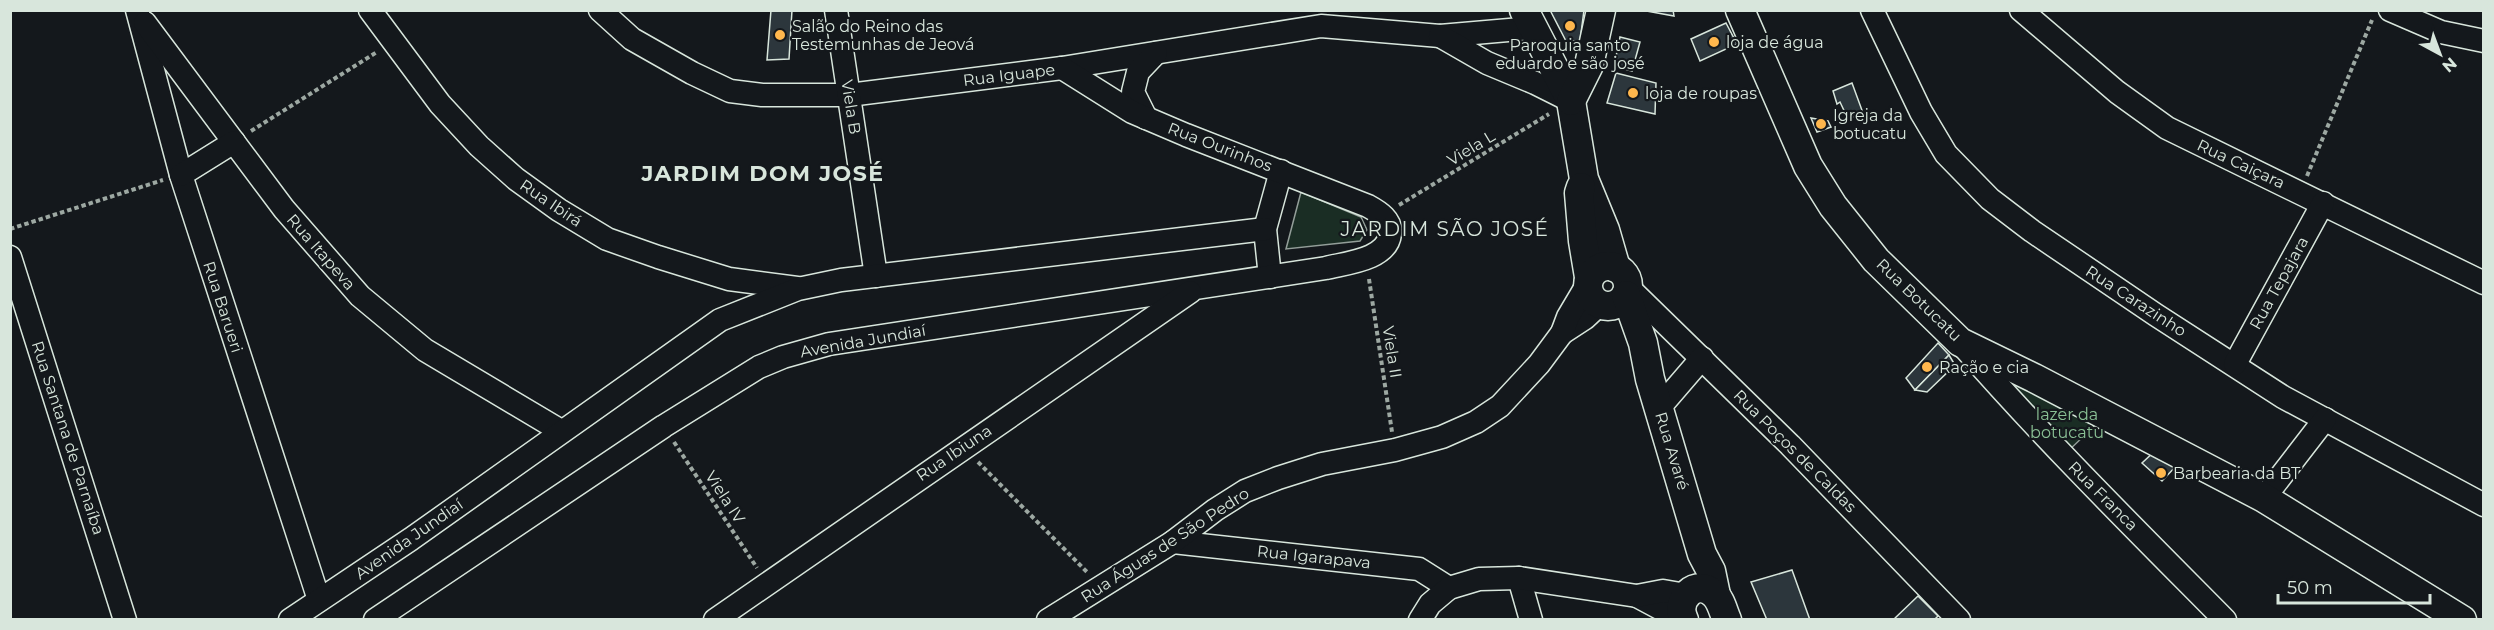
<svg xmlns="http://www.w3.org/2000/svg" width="2494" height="630" viewBox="0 0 2494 630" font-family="Montserrat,sans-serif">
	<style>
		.green { fill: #1a2d24; stroke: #939e99; stroke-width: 1.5 }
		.building { fill: #2c363c; stroke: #d8e6dc; stroke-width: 1.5 }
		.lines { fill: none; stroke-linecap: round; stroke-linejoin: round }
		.minor-casing { stroke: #d8e6dc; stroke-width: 25 }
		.major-casing { stroke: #d8e6dc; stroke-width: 31 }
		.path { stroke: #9da8a2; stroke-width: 4; stroke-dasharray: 4.5 3; stroke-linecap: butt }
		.minor { stroke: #14181c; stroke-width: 22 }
		.major { stroke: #14181c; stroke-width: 28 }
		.poi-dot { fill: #ffb74d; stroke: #14181c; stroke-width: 2 }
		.labels { text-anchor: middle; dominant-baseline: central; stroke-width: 4.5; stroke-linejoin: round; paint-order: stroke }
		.poi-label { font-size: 16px; fill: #d8e6dc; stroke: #14181c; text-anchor: start }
		.street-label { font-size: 16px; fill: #d8e6dc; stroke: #14181c }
		.park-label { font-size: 16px; fill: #8ac095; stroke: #14181c }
		.quarter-label { font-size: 20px; letter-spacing: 1.5px; fill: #d8e6dc; stroke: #14181c }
		.district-label { font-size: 22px; font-weight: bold; letter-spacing: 1.5px; fill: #d8e6dc; stroke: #14181c }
	</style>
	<rect width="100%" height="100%" fill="#14181c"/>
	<!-- green -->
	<g class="green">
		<path d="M1301 192 1361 217 1367 230 1360 241 1286 249Z"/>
		<path d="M1982 352 2103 418 2066 453Z"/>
	</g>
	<!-- building -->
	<g class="building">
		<path d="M771 10H792L789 59 767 60Z"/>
		<path d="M1550 10H1584L1580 41H1566Z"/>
		<path d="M1641 10H1673L1674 16Z"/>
		<path d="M1726 23 1737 44 1700 61 1691 39Z"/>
		<path d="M1620 37 1640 42 1632 71 1614 66Z"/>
		<path d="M1616 73 1656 83 1655 114 1607 103Z"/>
		<path d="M1852 83 1863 113 1848 119 1840 102 1837 104 1833 91Z"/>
		<path d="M1811 118 1828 121 1831 127 1817 132Z"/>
		<path d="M1938 343 1949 355 1915 390 1906 378Z"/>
		<path d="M1949 355 1955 365 1927 392 1915 390Z"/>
		<path d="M2156 450 2178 464 2162 481 2142 463Z"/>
		<path d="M1792 570 1810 620H1767L1751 582Z"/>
		<path d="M1918 596 1938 616 1934 620H1893Z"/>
	</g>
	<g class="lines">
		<!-- minor casing -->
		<g class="minor-casing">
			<g id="minor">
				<path d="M137 10 181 175 319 600"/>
				<path d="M370 10 440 104 479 146 516 179 559 210 607 239 658 257 729 279 797 288"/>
				<path d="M600 10 632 39 692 73 730 91 762 95H849L1062 68 1321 26 1440 36 1532 28"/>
				<path d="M836 10 876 276"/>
				<path d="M1872 10 1921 112 1946 154 1990 199 2032 231 2156 315 2283 397 2484 505"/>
				<path d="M2021 10 2117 92 2167 128 2484 283"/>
				<path d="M2390 10 2441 32 2484 41"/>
				<path d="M145 23 284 209 360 296 425 350 561 431"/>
				<path d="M1440 36 1487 63 1535 83 1571 101"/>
				<path d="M1146 118 1133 92 1138 72 1156 53"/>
				<path d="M181 175 234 142"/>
				<path d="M10 257 125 620"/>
				<path d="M1270 277 1265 229 1281 171"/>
				<path d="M1628 287 1790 445 1959 620"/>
				<path d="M1562 333 1585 318 1599 305"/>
				<path d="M1963 346C2046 441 2136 530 2225 620"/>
				<path d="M2235 364 2323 203"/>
				<path d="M1659 408 1702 358"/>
				<path d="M2264 498 2325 419"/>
				<path d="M1173 542 1419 569 1449 588"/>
				<path d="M1519 578 1531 620"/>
				<path d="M1637 596 1682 620"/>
				<path d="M290 620 411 539 720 320 798 289 841 280 1265 229"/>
				<path d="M375 620 664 426 759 367 783 357 829 344 1326 268C1345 263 1387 260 1390 234 1392 220 1379 212 1368 206L1186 135 1132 112 1062 68"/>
				<path d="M715 620 1190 292"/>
				<path d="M1048 620 1173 542 1215 510 1245 491 1278 478 1322 464 1395 450 1442 437 1476 422 1500 406 1539 364 1562 333 1568 317 1587 285"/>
				<path d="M1420 620 1430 604 1449 588 1479 579 1519 578 1637 596 1663 591 1686 595"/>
			</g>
		</g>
		<!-- major casing -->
		<g class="major-casing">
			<g id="major">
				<path d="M1524 10 1571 101 1584 179 1605 230 1616 268"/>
				<path d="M1740 10 1808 166 1833 206 1876 260 1960 342 2034 378 2264 498 2462 620"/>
				<path d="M1571 101 1589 65 1601 10"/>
				<path d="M1581 187 1579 193 1583 241 1589 277"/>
				<circle cx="1608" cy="286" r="20"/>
				<path d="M1626 295 1643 343 1650 379 1702 554 1711 571 1716 595"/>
				<path d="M1684 620C1674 600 1696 577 1714 594 1721 600 1723 611 1727 620"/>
			</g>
		</g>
		<!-- path -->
		<g class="path">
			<path d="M251 131 377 52"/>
			<path d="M2307 176 2372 20"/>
			<path d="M1399 205 1549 114"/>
			<path d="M10 229 163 180"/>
			<path d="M1369 279 1392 432"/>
			<path d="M674 442 757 568"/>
			<path d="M978 462 1087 572"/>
		</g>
		<!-- minor -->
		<use href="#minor" class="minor"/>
		<!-- major -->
		<use href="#major" class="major"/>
	</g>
	<!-- markers -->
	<g class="poi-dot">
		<circle cx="1570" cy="26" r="6"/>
		<circle cx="780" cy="35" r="6"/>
		<circle cx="1714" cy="42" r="6"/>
		<circle cx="1633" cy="93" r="6"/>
		<circle cx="1821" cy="124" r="6"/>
		<circle cx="1927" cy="367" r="6"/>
		<circle cx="2161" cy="473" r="6"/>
	</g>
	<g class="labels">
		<!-- poi labels -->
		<g class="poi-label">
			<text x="792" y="26">Salão do Reino das<tspan x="792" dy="18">Testemunhas de Jeová</tspan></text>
			<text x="1726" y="42">loja de água</text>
			<text x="1570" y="45" text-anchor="middle">Paroquia santo<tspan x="1570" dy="18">eduardo e são josé</tspan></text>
			<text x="1645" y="93">loja de roupas</text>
			<text x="1833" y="115">Igreja da<tspan x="1833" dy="18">botucatu</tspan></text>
			<text x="1939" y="367">Ração e cia</text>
			<text x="2173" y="473">Barbearia da BT</text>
		</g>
		<!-- street labels -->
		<g class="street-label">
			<text transform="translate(1009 75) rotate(-7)">Rua Iguape</text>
			<text transform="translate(851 107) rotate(81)">Viela B</text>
			<text transform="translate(1220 147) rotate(21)">Rua Ourinhos</text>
			<text transform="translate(1471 148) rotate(-31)">Viela L</text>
			<text transform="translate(2241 164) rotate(25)">Rua Caiçara</text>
			<text transform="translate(551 203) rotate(34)">Rua Ibirá</text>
			<text transform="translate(321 252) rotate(49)">Rua Itapeva</text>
			<text transform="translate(2279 283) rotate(-61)">Rua Tepajara</text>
			<text transform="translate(1919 300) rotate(44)">Rua Botucatu</text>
			<text transform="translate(2136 301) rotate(33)">Rua Carazinho</text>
			<text transform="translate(223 307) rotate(72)">Rua Barueri</text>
			<text transform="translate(863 341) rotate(-10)">Avenida Jundiaí</text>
			<text transform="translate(1392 352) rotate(81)">Viela II</text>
			<text transform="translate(68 438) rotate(72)">Rua Santana de Parnaíba</text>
			<text transform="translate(1672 451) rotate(73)">Rua Avaré</text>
			<text transform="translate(1795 451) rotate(45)">Rua Poços de Caldas</text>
			<text transform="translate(954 453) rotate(-34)">Rua Ibiuna</text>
			<text transform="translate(2103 496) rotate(45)">Rua Franca</text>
			<text transform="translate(725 497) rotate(57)">Viela IV</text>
			<text transform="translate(409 539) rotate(-35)">Avenida Jundiaí</text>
			<text transform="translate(1165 545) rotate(-33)">Rua Águas de São Pedro</text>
			<text transform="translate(1314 557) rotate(6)">Rua Igarapava</text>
		</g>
		<!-- park labels -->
		<g class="park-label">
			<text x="2067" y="414">lazer da<tspan x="2067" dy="18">botucatu</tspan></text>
		</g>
		<!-- quarter labels -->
		<g class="quarter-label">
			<text x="1445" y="229">JARDIM SÃO JOSÉ</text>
		</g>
		<!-- district labels -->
		<g class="district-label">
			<text x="763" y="173">JARDIM DOM JOSÉ</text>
		</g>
	</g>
	<!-- border -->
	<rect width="2494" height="630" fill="none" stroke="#d8e6dc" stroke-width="24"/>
	<!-- north arrow -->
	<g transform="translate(2440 54) rotate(139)" stroke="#14181c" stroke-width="4.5" paint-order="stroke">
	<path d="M0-4.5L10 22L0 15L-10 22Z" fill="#d8e6dc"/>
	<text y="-9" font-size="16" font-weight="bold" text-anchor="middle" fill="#d8e6dc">N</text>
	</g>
	<!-- scale -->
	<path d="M2278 594v9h152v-9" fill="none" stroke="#d8e6dc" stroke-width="3"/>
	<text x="2287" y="594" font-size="18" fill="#d8e6dc" stroke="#14181c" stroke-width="4.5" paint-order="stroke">50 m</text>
</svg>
